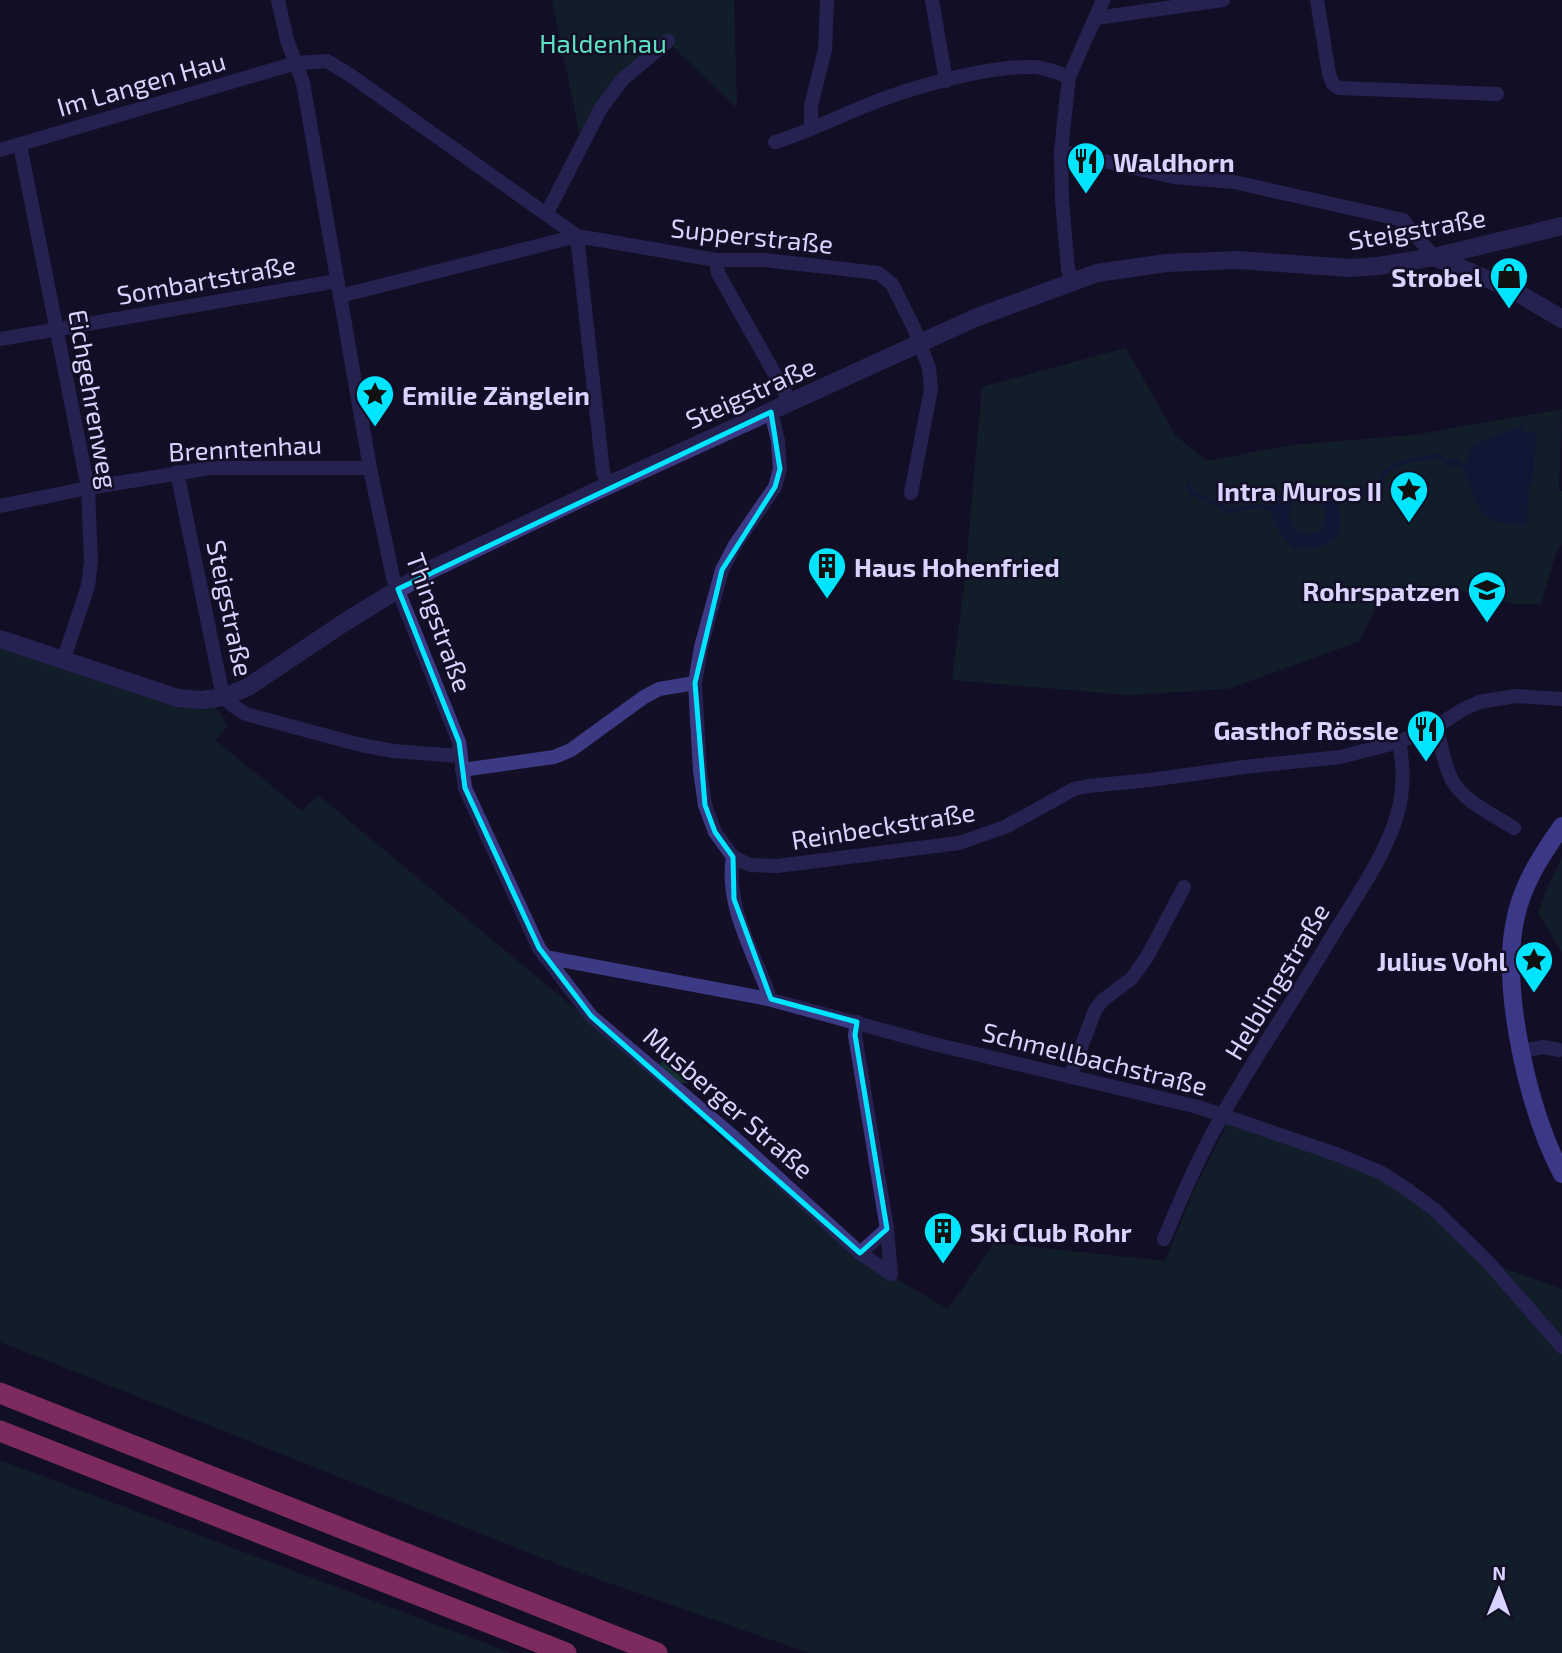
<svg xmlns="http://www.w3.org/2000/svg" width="1562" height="1653" viewBox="0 0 1562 1653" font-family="'Exo 2',sans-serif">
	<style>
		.green { fill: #12302f }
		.water { fill: #0c2248; fill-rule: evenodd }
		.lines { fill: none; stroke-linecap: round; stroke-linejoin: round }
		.stream { stroke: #0c2248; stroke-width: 4.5 }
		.minor { stroke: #3d3a85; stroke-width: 14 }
		.tertiary { stroke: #3d3a85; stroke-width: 18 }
		.secondary { stroke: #6f6bff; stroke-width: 18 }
		.motorway { stroke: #ff4fa3; stroke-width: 21 }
		.marked { fill: none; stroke: #00e5ff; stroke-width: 5; stroke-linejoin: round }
		.labels { text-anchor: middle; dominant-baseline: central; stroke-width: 5; stroke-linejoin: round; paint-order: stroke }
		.park-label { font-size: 26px; fill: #5fe0c0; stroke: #130f26 }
		.street-label { font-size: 26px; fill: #d9d4ff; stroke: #130f26 }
		.poi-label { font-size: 26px; font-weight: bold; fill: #d9d4ff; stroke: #130f26; text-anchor: end }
	</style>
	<rect width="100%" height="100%" fill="#130f26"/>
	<!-- green -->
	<g class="green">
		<path d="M552 0H734L737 108 668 42 623 79 582 145Z"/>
		<path d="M1126 348 1175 435 1207 461 1292 445 1414 435 1562 409 1559 491H1562V544L1556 553 1541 604H1514L1453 589 1381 595 1360 641 1228 689 1128 695 952 680 965 577 982 387Z"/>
		<path d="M0 645 214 705 228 726 215 740 302 811 318 795 578 1011 698 1118 862 1259 948 1309 994 1243 1165 1261 1194 1190 1225 1129 1222 1116 1382 1173 1489 1263 1562 1289V1653H809L578 1572 0 1342Z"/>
		<path d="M1562 858V952L1538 913 1547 888Z"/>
		<path d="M663 1059 685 1074 690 1083H680L659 1066Z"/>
		<path d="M0 1460 511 1653H0Z"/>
	</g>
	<!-- water -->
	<g class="water">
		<path d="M1524 425 1523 432H1536L1533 483 1530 484 1526 526C1478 523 1477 509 1463 467L1474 444Z"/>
		<path d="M1304 483 1327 486C1342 505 1342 512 1338 536 1324 548 1313 550 1294 549L1279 532 1270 510 1275 498 1284 487ZM1309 498 1319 501 1326 510 1322 530 1305 534 1295 530C1285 510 1286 501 1309 498Z"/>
	</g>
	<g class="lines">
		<!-- stream -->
		<g class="stream">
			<path d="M1189 484V487"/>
			<path d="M1191 491C1202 501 1217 500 1227 511L1259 506 1271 508"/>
			<path d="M1339 502 1361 494 1368 487 1378 483C1386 459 1421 460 1440 456L1451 465 1452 460H1455L1463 467"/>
		</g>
		<!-- minor -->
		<g class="minor">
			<path d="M278 0 287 40 303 83 370 468 393 578 459 742 465 788 539 948 591 1016 729 1133 860 1253 891 1274"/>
			<path d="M932 0 946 81"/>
			<path d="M1317 0 1329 74 1333 84 1339 88 1497 94"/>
			<path d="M1096 18 1223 0"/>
			<path d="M811 128V105L825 50 827 0"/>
			<path d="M775 142C806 133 835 118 865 106 908 88 986 66 1033 67 1044 67 1058 73 1069 77"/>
			<path d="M20 145 88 488 91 561 88 586 63 661"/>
			<path d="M0 150 296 63 327 61 350 75 577 236 716 260H765L878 273 892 284 914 328 929 368 931 389 911 493"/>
			<path d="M1061 151 1174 177 1234 182 1403 220 1434 257"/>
			<path d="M547 213 601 108 623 79 668 41"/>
			<path d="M716 260 718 273 791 403"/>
			<path d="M1072 281 1068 269 1062 201 1061 151 1064 122 1069 77 1103 0"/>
			<path d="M340 296 577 236 603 472 609 485"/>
			<path d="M0 339 337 281"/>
			<path d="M177 472 221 687C225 702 234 707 246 714L361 745 393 751 460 756"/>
			<path d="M0 506 88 488 210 468H370"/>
			<path d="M1437 726C1441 744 1443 763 1452 780 1464 802 1494 815 1514 828"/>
			<path d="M462 770 554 757 571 750 644 697 659 689 695 683"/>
			<path d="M733 857 750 865 777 866 959 843 1005 827 1074 789 1088 786 1150 780 1244 767 1340 757 1399 742 1437 726 1462 710 1479 702 1516 696 1562 699"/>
			<path d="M545 957 768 999 930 1043 1198 1107 1336 1154 1382 1173 1408 1190 1435 1210 1489 1263 1562 1347"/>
			<path d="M768 999V992C752 950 725 903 733 857L715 832 705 805 700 771 695 683 701 647 722 570 735 545 775 487 780 469 778 441 771 412"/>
			<path d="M857 1022 855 1035 887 1229 891 1274"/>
			<path d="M1522 1051 1543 1047 1559 1050"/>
			<path d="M1070 1077 1095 1010 1103 1000 1132 978 1147 957 1184 887"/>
			<path d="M1164 1239C1182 1196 1200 1154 1223 1114 1256 1055 1295 999 1329 941 1351 904 1386 856 1397 815 1404 791 1404 766 1399 742"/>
			<path d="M860 1253 887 1229"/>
		</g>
		<!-- tertiary -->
		<g class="tertiary">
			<path d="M1434 257 1509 288 1562 319"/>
			<path d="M0 639 178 698 201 700 224 697 248 687 345 622 430 570 609 485 975 318 1097 273 1166 263 1238 260 1350 268 1378 266 1434 257 1562 226"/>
		</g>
		<!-- secondary -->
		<path class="secondary" d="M1562 826C1540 857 1520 888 1514 926 1502 995 1529 1112 1562 1174"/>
		<!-- motorway -->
		<g class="motorway">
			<path d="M0 1393 657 1653"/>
			<path d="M0 1431 566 1653"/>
		</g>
	</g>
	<!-- marked area -->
	<path d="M0 0H1562V1653H0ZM771 412 780 469 775 487 722 570 695 683 705 805 715 832 733 857 734 899 771 999 857 1022 855 1035 887 1229 860 1253 591 1016 539 948 465 788 459 742 398 589Z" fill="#130f26" fill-opacity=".55" fill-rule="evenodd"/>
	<path class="marked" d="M771 412 780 469 775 487 722 570 695 683 705 805 715 832 733 857 734 899 771 999 857 1022 855 1035 887 1229 860 1253 591 1016 539 948 465 788 459 742 398 589Z"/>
	<!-- icons -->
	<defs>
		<g id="restaurant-pin" transform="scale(2.0125)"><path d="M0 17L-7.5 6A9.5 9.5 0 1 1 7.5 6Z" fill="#00e5ff" stroke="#130f26"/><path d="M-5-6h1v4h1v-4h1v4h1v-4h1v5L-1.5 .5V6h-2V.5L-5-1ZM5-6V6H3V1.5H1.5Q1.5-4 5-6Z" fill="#111"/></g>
		<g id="shop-pin" transform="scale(2.0125)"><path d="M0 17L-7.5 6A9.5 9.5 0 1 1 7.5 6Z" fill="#00e5ff" stroke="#130f26"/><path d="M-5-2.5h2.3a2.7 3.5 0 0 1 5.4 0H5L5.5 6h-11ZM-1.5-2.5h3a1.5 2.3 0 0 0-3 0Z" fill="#111"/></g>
		<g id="sight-pin" transform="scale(2.0125)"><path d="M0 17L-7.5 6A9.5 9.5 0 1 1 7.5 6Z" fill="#00e5ff" stroke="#130f26"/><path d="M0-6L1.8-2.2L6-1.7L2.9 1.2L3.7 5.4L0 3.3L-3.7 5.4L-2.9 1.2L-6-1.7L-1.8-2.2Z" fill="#111"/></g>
		<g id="building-pin" transform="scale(2.0125)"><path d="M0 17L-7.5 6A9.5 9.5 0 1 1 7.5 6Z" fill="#00e5ff" stroke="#130f26"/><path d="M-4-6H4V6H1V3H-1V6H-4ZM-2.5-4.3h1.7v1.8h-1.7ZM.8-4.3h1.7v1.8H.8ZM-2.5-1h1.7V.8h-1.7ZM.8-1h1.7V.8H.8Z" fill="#111"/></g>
		<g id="school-pin" transform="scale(2.0125)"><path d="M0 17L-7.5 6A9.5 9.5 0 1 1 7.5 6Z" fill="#00e5ff" stroke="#130f26"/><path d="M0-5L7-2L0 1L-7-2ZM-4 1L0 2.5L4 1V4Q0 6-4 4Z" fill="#111"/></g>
	</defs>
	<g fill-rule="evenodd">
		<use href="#restaurant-pin" x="1086" y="161"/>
		<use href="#shop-pin" x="1509" y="276"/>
		<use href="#sight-pin" x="375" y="394"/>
		<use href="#sight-pin" x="1409" y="490"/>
		<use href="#building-pin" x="827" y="566"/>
		<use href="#school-pin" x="1487" y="590"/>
		<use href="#restaurant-pin" x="1426" y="729"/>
		<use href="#sight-pin" x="1534" y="960"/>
		<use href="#building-pin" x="943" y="1231"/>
	</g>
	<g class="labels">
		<!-- park labels -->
		<g class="park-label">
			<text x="603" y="42">Haldenhau</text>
		</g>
		<!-- street labels -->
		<g class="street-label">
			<text transform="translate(141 83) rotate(-16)">Im Langen Hau</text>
			<text transform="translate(1417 228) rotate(-10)">Steigstraße</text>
			<text transform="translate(752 235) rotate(6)">Supperstraße</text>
			<text transform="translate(206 279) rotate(-10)">Sombartstraße</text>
			<text transform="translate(750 392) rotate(-24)">Steigstraße</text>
			<text transform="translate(94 399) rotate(80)">Eichgehrenweg</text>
			<text transform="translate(245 447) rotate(-3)">Brenntenhau</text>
			<text transform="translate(231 608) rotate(78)">Steigstraße</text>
			<text transform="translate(440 622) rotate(70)">Thingstraße</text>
			<text transform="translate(883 825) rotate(-9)">Reinbeckstraße</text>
			<text transform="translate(1276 981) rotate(-59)">Helblingstraße</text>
			<text transform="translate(1095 1058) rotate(14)">Schmellbachstraße</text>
			<text transform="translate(729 1102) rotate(41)">Musberger Straße</text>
		</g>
		<!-- poi labels -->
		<g class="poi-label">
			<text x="1113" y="161" text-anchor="start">Waldhorn</text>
			<text x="1482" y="276">Strobel</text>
			<text x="402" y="394" text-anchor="start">Emilie Zänglein</text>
			<text x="1382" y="490">Intra Muros II</text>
			<text x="854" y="566" text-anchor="start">Haus Hohenfried</text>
			<text x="1460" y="590">Rohrspatzen</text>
			<text x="1399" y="729">Gasthof Rössle</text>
			<text x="1507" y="960">Julius Vohl</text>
			<text x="970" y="1231" text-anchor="start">Ski Club Rohr</text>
		</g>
	</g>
	<!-- north arrow -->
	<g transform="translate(1499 1590) rotate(1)" stroke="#130f26" stroke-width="5" paint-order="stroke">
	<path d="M0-5L12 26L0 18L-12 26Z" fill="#d9d4ff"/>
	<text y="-10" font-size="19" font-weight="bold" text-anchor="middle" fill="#d9d4ff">N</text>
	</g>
</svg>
